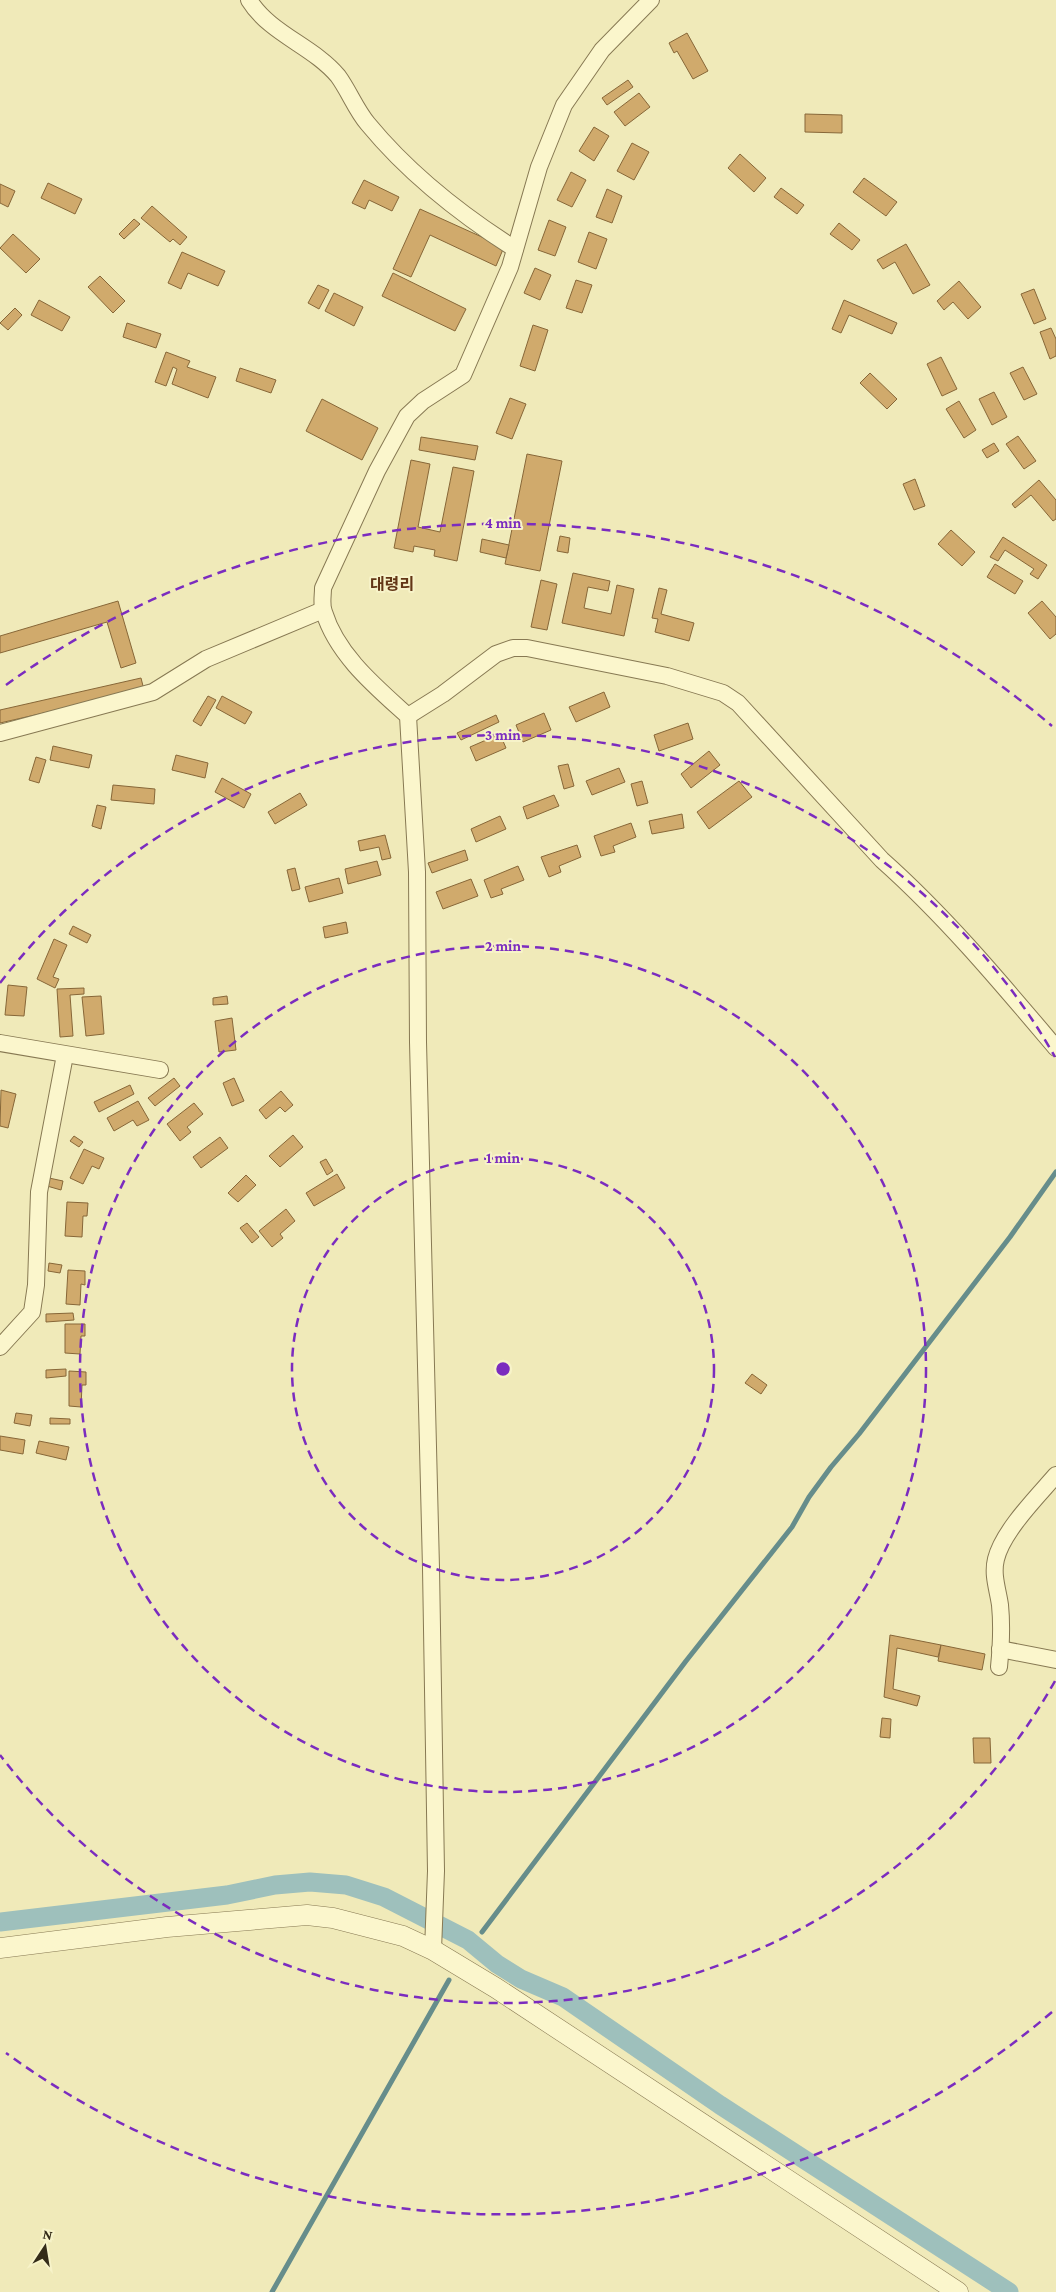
<svg xmlns="http://www.w3.org/2000/svg" width="1056" height="2292" viewBox="0 0 1056 2292" font-family="'Crimson Pro','Noto Sans KR',serif">
	<style>
		.lines { fill: none; stroke-linecap: round; stroke-linejoin: round }
		.stream { stroke: #668d8b; stroke-width: 5 }
		.canal { stroke: #9ec0bc; stroke-width: 19 }
		.building { fill: #d0aa6c; stroke: #876738 }
		.minor-casing { stroke: #877953; stroke-width: 18 }
		.tertiary-casing { stroke: #877953; stroke-width: 21 }
		.minor { stroke: #fbf6cc; stroke-width: 16 }
		.tertiary { stroke: #fbf6cc; stroke-width: 20 }
		.ring { fill: none; stroke: #7b2cbf; stroke-width: 2.5; stroke-dasharray: 9 6 }
		.labels { text-anchor: middle; dominant-baseline: central; stroke-width: 4; stroke-linejoin: round; paint-order: stroke }
		.quarter-label { font-size: 16px; font-weight: bold; fill: #633616; stroke: #f7f3c9 }
		.centre { fill: #7b2cbf; stroke: #f7f3c9; stroke-width: 2.5 }
		.ring-label { font-size: 15px; text-anchor: middle; font-weight: bold; fill: #7b2cbf; stroke: #f7f3c9; stroke-width: 4; stroke-linejoin: round; paint-order: stroke }
	</style>
	<rect width="100%" height="100%" fill="#f0eab9"/>
	<g class="lines">
		<!-- stream -->
		<g class="stream">
			<path d="M482 1932 686 1661 792 1527 809 1497 831 1467 859 1434 1010 1237 1056 1172"/>
			<path d="M272 2292 449 1980"/>
		</g>
		<!-- canal -->
		<path class="canal" d="M0 1922 227 1895 275 1885 310 1882 346 1885 384 1897 468 1940 497 1964 521 1979 563 1997 720 2105 1009 2292"/>
	</g>
	<!-- building -->
	<g class="building">
		<path d="M687 33 708 71 693 79 677 51 674 53 669 43Z"/>
		<path d="M628 80 633 87 607 105 602 98Z"/>
		<path d="M639 93 650 107 625 126 614 112Z"/>
		<path d="M805 114 842 115V133L805 132Z"/>
		<path d="M594 127 609 136 594 161 579 151Z"/>
		<path d="M632 143 649 152 634 180 617 171Z"/>
		<path d="M740 154 766 178 754 192 728 168Z"/>
		<path d="M571 172 586 180 572 207 557 200Z"/>
		<path d="M864 178 897 202 886 216 853 192Z"/>
		<path d="M364 180 399 197 392 211 369 200 365 209 352 203Z"/>
		<path d="M48 183 82 199 75 214 41 198Z"/>
		<path d="M0 184 15 191 8 207 0 203Z"/>
		<path d="M781 188 804 205 797 214 774 197Z"/>
		<path d="M607 189 622 196 612 223 596 217Z"/>
		<path d="M152 206 187 237 180 245 173 239 170 242 141 218Z"/>
		<path d="M420 209 504 247 496 266 430 235 411 277 393 269Z"/>
		<path d="M134 219 140 224 124 239 119 234Z"/>
		<path d="M549 220 566 227 555 256 538 250Z"/>
		<path d="M839 223 860 240 852 250 830 234Z"/>
		<path d="M589 232 607 239 596 269 578 262Z"/>
		<path d="M13 234 40 259 26 273 0 248Z"/>
		<path d="M906 244 930 285 913 294 895 262 883 269 877 260Z"/>
		<path d="M182 252 225 271 218 286 188 273 181 289 168 283Z"/>
		<path d="M535 268 551 275 540 300 524 293Z"/>
		<path d="M393 273 466 309 455 331 382 296Z"/>
		<path d="M100 276 125 301 113 313 88 287Z"/>
		<path d="M576 280 592 285 582 313 566 308Z"/>
		<path d="M959 281 981 307 968 319 953 302 944 310 937 301Z"/>
		<path d="M318 285 329 290 319 309 308 303Z"/>
		<path d="M1034 289 1046 319 1034 324 1021 294Z"/>
		<path d="M334 293 363 307 354 326 325 311Z"/>
		<path d="M39 300 70 317 62 331 31 315Z"/>
		<path d="M844 300 897 323 892 334 849 315 841 333 832 329Z"/>
		<path d="M15 308 22 315 8 330 0 323Z"/>
		<path d="M127 323 161 334 156 348 123 337Z"/>
		<path d="M533 325 548 330 535 371 520 366Z"/>
		<path d="M1051 328 1056 339V356L1050 359 1040 332Z"/>
		<path d="M166 352 190 361 187 367 216 377 208 398 172 384 177 369 173 367 166 386 155 382Z"/>
		<path d="M941 357 957 389 942 396 927 364Z"/>
		<path d="M1023 367 1037 394 1024 400 1010 373Z"/>
		<path d="M240 368 276 380 271 393 236 381Z"/>
		<path d="M870 373 897 399 887 409 860 383Z"/>
		<path d="M994 392 1007 417 992 425 979 399Z"/>
		<path d="M510 398 526 404 512 439 496 433Z"/>
		<path d="M322 399 378 428 362 460 306 431Z"/>
		<path d="M959 401 976 430 964 438 946 409Z"/>
		<path d="M1018 436 1036 461 1024 469 1006 444Z"/>
		<path d="M421 437 478 446 475 460 419 450Z"/>
		<path d="M994 443 999 451 987 458 982 450Z"/>
		<path d="M527 454 562 461 540 571 505 564Z"/>
		<path d="M411 460 430 464 418 527 440 532 453 467 474 471 457 561 434 556 435 550 414 546 413 552 394 548Z"/>
		<path d="M915 479 925 506 914 510 903 484Z"/>
		<path d="M1039 480 1056 500V519L1053 521 1031 495 1015 508 1012 504Z"/>
		<path d="M951 530 975 552 962 566 938 544Z"/>
		<path d="M560 536 570 538 568 553 557 551Z"/>
		<path d="M1003 537 1047 565 1038 579 1030 574 1034 569 1005 550 998 561 990 557Z"/>
		<path d="M482 539 509 545 506 558 480 552Z"/>
		<path d="M995 564 1023 581 1015 594 987 577Z"/>
		<path d="M573 573 610 581 608 591 588 587 584 608 611 614 617 585 634 589 624 636 562 623Z"/>
		<path d="M541 580 557 584 547 630 531 627Z"/>
		<path d="M659 588 667 590 661 614 694 623 689 641 655 632 658 619 652 618Z"/>
		<path d="M118 601 136 663 121 668 107 622 0 653V636Z"/>
		<path d="M1042 601 1056 617V634L1050 639 1028 613Z"/>
		<path d="M141 678 144 690 0 723V710Z"/>
		<path d="M604 692 610 707 576 722 569 707Z"/>
		<path d="M208 696 216 700 201 726 193 721Z"/>
		<path d="M222 696 252 712 245 724 216 708Z"/>
		<path d="M544 713 551 730 523 742 516 725Z"/>
		<path d="M496 715 499 722 461 740 457 733Z"/>
		<path d="M688 723 693 739 659 751 654 735Z"/>
		<path d="M500 734 506 748 476 761 470 747Z"/>
		<path d="M53 746 92 755 89 768 50 760Z"/>
		<path d="M709 751 720 765 691 788 681 774Z"/>
		<path d="M176 755 208 763 205 778 172 770Z"/>
		<path d="M36 757 46 760 39 783 29 780Z"/>
		<path d="M568 764 574 786 564 789 558 766Z"/>
		<path d="M619 768 625 782 592 795 586 781Z"/>
		<path d="M222 778 251 794 244 808 215 792Z"/>
		<path d="M642 781 648 803 637 806 631 784Z"/>
		<path d="M739 781 752 797 709 829 697 812Z"/>
		<path d="M113 785 155 789 154 804 111 800Z"/>
		<path d="M300 793 307 805 275 824 268 812Z"/>
		<path d="M554 795 559 806 527 819 523 807Z"/>
		<path d="M97 805 106 807 101 829 92 826Z"/>
		<path d="M682 814 684 828 652 834 649 821Z"/>
		<path d="M500 816 506 829 476 842 471 829Z"/>
		<path d="M631 823 636 837 613 846 615 852 601 856 594 836Z"/>
		<path d="M385 835 391 858 382 860 379 847 360 851 358 841Z"/>
		<path d="M577 845 581 857 559 866 561 872 549 877 541 857Z"/>
		<path d="M465 850 468 860 432 873 428 863Z"/>
		<path d="M377 861 381 875 348 884 345 869Z"/>
		<path d="M518 866 524 880 501 889 503 894 491 898 484 880Z"/>
		<path d="M295 868 300 889 292 891 287 870Z"/>
		<path d="M339 878 343 893 309 902 305 887Z"/>
		<path d="M471 879 478 896 443 909 436 892Z"/>
		<path d="M346 922 348 933 325 938 323 927Z"/>
		<path d="M73 926 91 935 87 943 69 934Z"/>
		<path d="M54 939 67 945 53 977 59 979 55 988 37 979Z"/>
		<path d="M8 985 27 987 24 1016 5 1015Z"/>
		<path d="M84 988V994L70 995 73 1036 60 1037 57 989Z"/>
		<path d="M101 996 104 1034 86 1036 82 997Z"/>
		<path d="M227 996 228 1004 213 1005V998Z"/>
		<path d="M232 1018 236 1050 219 1052 215 1021Z"/>
		<path d="M174 1078 180 1086 155 1106 148 1098Z"/>
		<path d="M234 1078 244 1101 232 1106 223 1083Z"/>
		<path d="M130 1085 134 1094 99 1112 94 1102Z"/>
		<path d="M1 1090 16 1094 8 1128 0 1126Z"/>
		<path d="M281 1091 293 1105 285 1112 280 1107 266 1119 259 1110Z"/>
		<path d="M138 1101 149 1120 137 1126 133 1120 114 1131 107 1118Z"/>
		<path d="M194 1103 203 1114 187 1127 191 1132 180 1141 167 1124Z"/>
		<path d="M293 1135 303 1147 280 1167 269 1156Z"/>
		<path d="M74 1136 83 1142 79 1147 70 1141Z"/>
		<path d="M220 1137 228 1148 201 1168 193 1157Z"/>
		<path d="M84 1149 104 1158 99 1169 92 1166 83 1184 70 1178Z"/>
		<path d="M326 1159 333 1171 327 1175 320 1162Z"/>
		<path d="M337 1174 345 1188 314 1206 306 1193Z"/>
		<path d="M246 1175 256 1185 238 1202 228 1193Z"/>
		<path d="M49 1178 63 1181 61 1190 47 1186Z"/>
		<path d="M67 1202 88 1203 87 1216H83L82 1237 65 1236Z"/>
		<path d="M286 1209 295 1221 280 1234 283 1238 272 1247 259 1231Z"/>
		<path d="M247 1223 259 1237 252 1243 240 1228Z"/>
		<path d="M49 1263 62 1265 60 1273 48 1271Z"/>
		<path d="M68 1270 85 1271V1285L81 1284 80 1305 66 1304Z"/>
		<path d="M73 1313 74 1320 46 1322V1314Z"/>
		<path d="M65 1324H85V1336H81L80 1354 65 1353Z"/>
		<path d="M66 1369V1376L46 1378V1370Z"/>
		<path d="M69 1371 86 1372V1385H82L81 1407 69 1406Z"/>
		<path d="M752 1374 767 1385 761 1394 745 1383Z"/>
		<path d="M16 1413 32 1415 30 1426 14 1423Z"/>
		<path d="M50 1418 70 1419V1424H50Z"/>
		<path d="M0 1436 25 1440 23 1454 0 1450Z"/>
		<path d="M39 1441 69 1447 66 1460 36 1453Z"/>
		<path d="M890 1635 941 1645 938 1657 897 1648 893 1689 920 1696 917 1706 884 1697Z"/>
		<path d="M941 1645 985 1654 982 1670 938 1661Z"/>
		<path d="M882 1718 891 1719 890 1738 880 1737Z"/>
		<path d="M973 1738H990L991 1763H974Z"/>
	</g>
	<g class="lines">
		<!-- minor casing -->
		<g class="minor-casing">
			<g id="minor">
				<path d="M249 0C270 34 313 46 338 76 349 91 356 110 368 124 410 175 460 214 515 249"/>
				<path d="M408 716 443 694 496 654 513 648H527L667 676 723 693 738 703 882 860C946 917 1001 983 1056 1048"/>
				<path d="M0 733 153 692 206 659 323 610"/>
				<path d="M0 1043 160 1070"/>
				<path d="M0 1347 32 1312 36 1285 39 1192 65 1055"/>
				<path d="M1000 1649 1056 1660"/>
				<path d="M999 1667C1001 1647 1002 1625 1000 1605 998 1590 992 1575 996 1559 1003 1531 1037 1497 1056 1475"/>
				<path d="M433 1950 436 1871 431 1568 418 1042 417 872 408 716C376 687 337 655 324 612 321 605 323 596 323 588L377 471 407 416 423 401 463 375 510 267 539 167 564 105 602 50 651 0"/>
			</g>
		</g>
		<!-- tertiary casing -->
		<g class="tertiary-casing">
			<path id="tertiary" d="M0 1948 167 1927 307 1915 333 1918 403 1936 433 1950 496 1988 958 2292"/>
		</g>
		<!-- minor -->
		<use href="#minor" class="minor"/>
		<!-- tertiary -->
		<use href="#tertiary" class="tertiary"/>
	</g>
	<!-- distance rings -->
	<g class="ring">
		<circle cx="503" cy="1369" r="211"/>
		<circle cx="503" cy="1369" r="423"/>
		<path d="M1055 1681A634 634 0 0 1 0 1755M0 983A634 634 0 0 1 1055 1057"/>
		<path d="M1052 2012A846 846 0 0 1 6 2053M6 685A846 846 0 0 1 1052 726"/>
	</g>
	<g class="labels">
		<!-- quarter labels -->
		<g class="quarter-label">
			<text x="392" y="584">대령리</text>
		</g>
	</g>
	<circle cx="503" cy="1369" r="8" class="centre"/>
	<g class="ring-label">
		<text x="503" y="528">4 min</text>
		<text x="503" y="740">3 min</text>
		<text x="503" y="951">2 min</text>
		<text x="503" y="1163">1 min</text>
	</g>
	<!-- north arrow -->
	<g transform="translate(45 2247) rotate(12)" stroke="#f7f3c9" stroke-width="4" paint-order="stroke">
	<path d="M0-4L9 19L0 12L-9 19Z" fill="#342c19"/>
	<text y="-8" font-size="14" font-weight="bold" text-anchor="middle" fill="#342c19">N</text>
	</g>
</svg>
